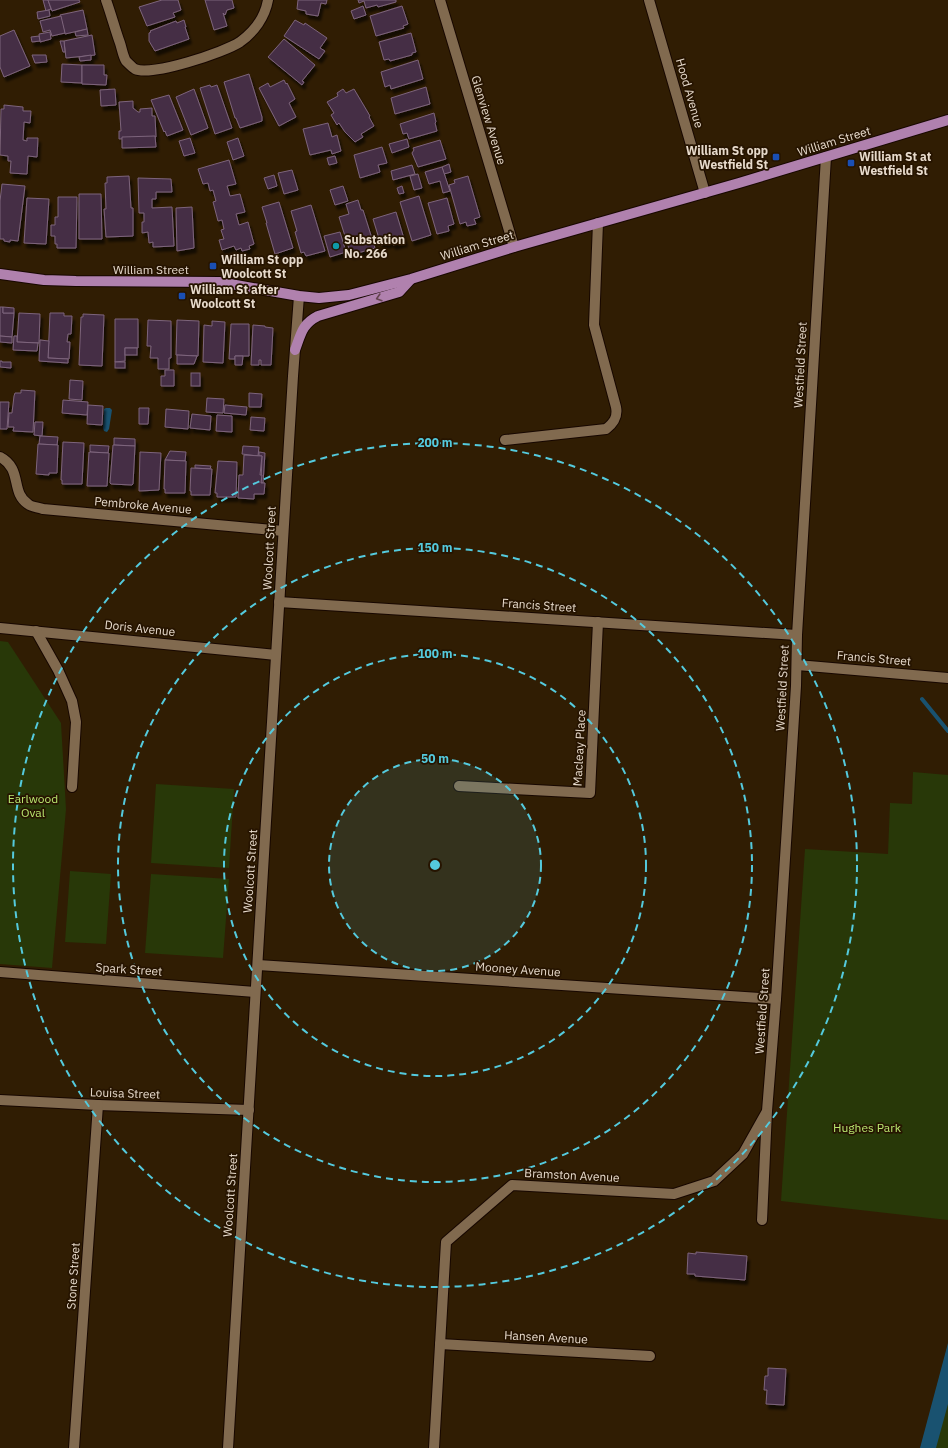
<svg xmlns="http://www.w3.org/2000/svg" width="948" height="1448" viewBox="0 0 948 1448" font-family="'IBM Plex Sans',sans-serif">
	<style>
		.green { fill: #283808 }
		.water { fill: #195270 }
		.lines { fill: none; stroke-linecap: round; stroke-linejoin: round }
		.stream { stroke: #195270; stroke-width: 4 }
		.building { fill: #452e45; stroke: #7d647c; filter: url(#shadow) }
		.minor-casing { stroke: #170700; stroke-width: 12 }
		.major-casing { stroke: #170700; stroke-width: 12 }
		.minor { stroke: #816a4f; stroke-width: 10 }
		.major { stroke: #b081ae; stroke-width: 10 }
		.oneway { stroke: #64454e }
		.ring { fill: none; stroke: #54cadd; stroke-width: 2; stroke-dasharray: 7 5 }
		.transit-dot { fill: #1a4fb4; stroke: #261400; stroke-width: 1.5 }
		.culture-dot { fill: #0f9aa8; stroke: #261400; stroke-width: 1.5 }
		.labels { text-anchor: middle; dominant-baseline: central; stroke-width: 3.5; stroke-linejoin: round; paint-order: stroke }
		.street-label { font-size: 12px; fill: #e7dacb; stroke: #261400 }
		.poi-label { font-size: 12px; font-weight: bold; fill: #e7dacb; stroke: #261400; text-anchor: start }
		.park-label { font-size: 12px; fill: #b9e76f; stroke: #261400 }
		.centre { fill: #54cadd; stroke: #261400; stroke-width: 2 }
		.ring-label { font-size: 12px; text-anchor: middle; font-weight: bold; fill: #54cadd; stroke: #261400; stroke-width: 3.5; stroke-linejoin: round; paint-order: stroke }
	</style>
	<defs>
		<filter id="shadow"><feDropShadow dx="2.5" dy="4.5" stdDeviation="1" flood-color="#0009"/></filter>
	</defs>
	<rect width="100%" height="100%" fill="#301d03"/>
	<!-- green -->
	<g class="green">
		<path d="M0 641 8 642 61 723 66 809 52 968 0 964Z"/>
		<path d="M913 772 948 775V1220L781 1201 805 849 888 854 890 803 912 804Z"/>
		<path d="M156 784 234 789 229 868 151 863Z"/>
		<path d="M70 871 111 874 106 944 65 942Z"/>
		<path d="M151 874 229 879 223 958 145 953Z"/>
		<path d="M948 1345V1448H921Z"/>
	</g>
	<!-- water -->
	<g class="water">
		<path d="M106 408H110L112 410 109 429 107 432 104 431 103 428 104 409Z"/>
		<path d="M948 1343V1404L936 1448H920Z"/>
	</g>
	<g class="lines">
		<!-- stream -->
		<path class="stream" d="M922 699 948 731"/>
	</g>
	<!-- building -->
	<g class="building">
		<path d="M43 0H48L51 9 46 11Z"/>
		<path d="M48 0H79L80 2 52 11Z"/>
		<path d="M162 0H178L181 10 173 13 175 17 147 26 139 7Z"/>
		<path d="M205 0H232L234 8 227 10 225 15 223 13 227 26 214 30Z"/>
		<path d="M298 0H327L326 4 321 3 318 16 306 14V11L297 9Z"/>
		<path d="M358 0H396V2L378 7 377 5 366 8 364 1 359 3Z"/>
		<path d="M363 6 366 15 354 19 351 11Z"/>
		<path d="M402 6 408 24 403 26 404 28 376 36 370 16Z"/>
		<path d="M49 10 50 16 38 19 37 12Z"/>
		<path d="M83 10 87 29 65 34 60 15Z"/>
		<path d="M61 16 65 33 52 36 50 30 43 32 40 21Z"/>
		<path d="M184 20 186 27H185L189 39 155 51 149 41V33L151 32 150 31 176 21 177 23Z"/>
		<path d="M295 20 304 25 305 23 327 38 320 48 325 51 319 59 284 36Z"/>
		<path d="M87 29 88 35 76 36 75 32Z"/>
		<path d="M14 30 30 66 4 77 0 67V36Z"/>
		<path d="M50 32 51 39 40 42 39 34Z"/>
		<path d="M411 33 416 52 412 53V55L390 61 389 59 384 60 379 42Z"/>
		<path d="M92 35 95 55 66 58 64 41Z"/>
		<path d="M39 36 40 41 32 42 31 37Z"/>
		<path d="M284 39 315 65 302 81 304 82 302 85 268 57Z"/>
		<path d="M60 41H64L65 52H63Z"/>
		<path d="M32 55H46L47 62 35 63Z"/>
		<path d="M91 55V60L80 61 79 57Z"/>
		<path d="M418 60 423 79 391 89 390 85 385 87 381 72Z"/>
		<path d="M62 64 82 65V83L61 82Z"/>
		<path d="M82 65H104V75H107L106 85 82 84Z"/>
		<path d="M249 74 262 117V121L240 128 236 118H235L224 82Z"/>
		<path d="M284 80 286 84 287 83 295 99 289 103 296 117 279 126 259 88 268 83 270 87Z"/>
		<path d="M210 85 211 87 217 85 232 128 215 134 200 88Z"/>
		<path d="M426 87 430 104 395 114 391 98Z"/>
		<path d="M115 89 116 105 101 106 100 90Z"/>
		<path d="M194 89 208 128 191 135 176 97Z"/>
		<path d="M343 89 346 93 354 89 370 116 369 117 374 126 361 134 363 137 355 142 345 132 339 123 337 125 331 115 334 113 327 102 338 96 337 93Z"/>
		<path d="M169 95 183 130 167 136 165 131 164 132 151 100Z"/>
		<path d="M133 101V108L138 112H140V109L152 108V116H155L156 137 119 139V131H121L119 102Z"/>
		<path d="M4 105 23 107V111H31L30 123 24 122 23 140 27 141V138H38L37 157 28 156 27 174 10 173 11 161H8V156L0 155 1 109H4Z"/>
		<path d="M434 113 436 122 435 123 437 131 409 139 407 133 403 134 400 124Z"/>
		<path d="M328 123 332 137 337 135 341 151 332 154 331 150 310 155 303 129Z"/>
		<path d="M155 136 156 147 122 148V137Z"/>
		<path d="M190 138 195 153 184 156 179 141Z"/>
		<path d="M238 138 244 156 233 160 227 142Z"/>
		<path d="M407 139 409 147 392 153 389 144Z"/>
		<path d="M440 140 446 159 418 167 412 153 414 150 413 148Z"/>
		<path d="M382 147 387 163 378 165 380 172 360 178 354 155Z"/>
		<path d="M335 156 337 163 329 165 327 158Z"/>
		<path d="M229 160 236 184 227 186 230 196 240 194 245 212 236 214 239 225 248 222 254 244 249 246 250 249 242 251 241 248 236 250 234 246 222 250 219 240 224 239 221 230 224 229 222 220 218 221 213 202 216 201 213 190 210 191 208 183 203 184 198 169Z"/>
		<path d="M449 164 451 172 444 174 442 167Z"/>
		<path d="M412 165 415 174 393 180 391 171Z"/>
		<path d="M442 167 450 191 443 193 440 181 429 184 425 172Z"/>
		<path d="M292 170 298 190 284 194 278 173Z"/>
		<path d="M418 174 422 188 414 190 410 176Z"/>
		<path d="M274 175 277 186 268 189 264 178Z"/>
		<path d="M129 176 131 208H133V236L106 237 104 209H106L105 183H107V177Z"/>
		<path d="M468 176 480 217 474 219 476 224 467 226 466 222 460 224 449 185 455 183 454 180Z"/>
		<path d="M138 178 171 179 172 192H156V199H152V208L172 207 174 246 153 247V242L149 243 148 232 142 233V222H144V213H139Z"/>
		<path d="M2 184 25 186 18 241 10 240V242L4 241V239H0V201Z"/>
		<path d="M343 186 348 201 335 205 330 190Z"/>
		<path d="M402 186 404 193 399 194 397 188Z"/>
		<path d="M79 194H101L102 239H79Z"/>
		<path d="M419 196 431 235 412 241 400 202Z"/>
		<path d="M58 197H77L76 248H57V244H55V236H51V225H55V217H58Z"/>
		<path d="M27 198 49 199 46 244 24 243Z"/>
		<path d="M447 198 454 224 448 226 449 231 437 234 428 203Z"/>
		<path d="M358 200 361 210H363L375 248 351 255 339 217 349 214 346 204Z"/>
		<path d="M279 202 293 248 275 254 266 223H267L262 207Z"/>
		<path d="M311 205 325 251 306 256 304 252 301 253 295 232 297 231 291 211Z"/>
		<path d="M192 207 194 248 177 251 176 208Z"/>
		<path d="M396 212 405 242 393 245 392 242 381 245 373 219Z"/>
		<path d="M340 232 346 252 330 257 324 236Z"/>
		<path d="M0 307H3V313H14L12 337 0 336Z"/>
		<path d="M3 307 14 308V313H3Z"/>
		<path d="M19 313 40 314 39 343 17 342Z"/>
		<path d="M50 313H64V316H72L71 334H68L67 342H70L69 359 48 358Z"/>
		<path d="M83 314 104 315 102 366 79 365 81 317H83Z"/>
		<path d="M115 319H138V348H125V361L115 362Z"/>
		<path d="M148 320 171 321V358H169V369H158V358H150L151 346H147Z"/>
		<path d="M177 320 199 321 198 356 176 355Z"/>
		<path d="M212 321 225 322 223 363 203 362 204 325 212 326Z"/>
		<path d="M231 324H249V356H235V359H229Z"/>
		<path d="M253 325 265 326V327L273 328 271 365H261V360H259V365H251Z"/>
		<path d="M0 336 12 337V343L0 342Z"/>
		<path d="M14 336H17V342L38 343 37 351 13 350Z"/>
		<path d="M40 340 49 341 48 358 68 359V363L39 361Z"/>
		<rect x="125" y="348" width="12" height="7"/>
		<path d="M177 355 197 356 194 364H177Z"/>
		<path d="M235 356H243L242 365H235Z"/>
		<path d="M0 361H2V362H11V368L0 367Z"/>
		<rect x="115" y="362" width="10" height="6"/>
		<path d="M165 370H174V386H161V376H165Z"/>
		<rect x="191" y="373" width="9" height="13"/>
		<path d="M70 380 83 381 82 400 69 399Z"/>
		<path d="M21 390 35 391 33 432 13 431 14 427H8L9 413H12L14 396 15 393H21Z"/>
		<path d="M249 393 262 394 261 407H249Z"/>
		<path d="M207 398 224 399 223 413 206 412Z"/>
		<path d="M63 400 88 402 87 415 62 413Z"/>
		<path d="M0 402H9L7 429H0Z"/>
		<path d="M88 405 103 406 102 425 87 424Z"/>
		<path d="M225 405 247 407 246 415 224 413Z"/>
		<path d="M139 408H149L148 424H139Z"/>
		<path d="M166 409 189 411 188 429 165 427Z"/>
		<path d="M192 414 211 416 210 430 190 428Z"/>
		<path d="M217 415 232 416V432L216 431Z"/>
		<path d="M251 417 265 418 264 431 250 430Z"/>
		<path d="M35 422H43L42 436 34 435Z"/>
		<path d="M40 436 58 437 57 445 39 444Z"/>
		<path d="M114 438 135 439V446L114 445Z"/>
		<path d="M63 442 84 443 82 484H62V480H61Z"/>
		<path d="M38 444 58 445 57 473H49V475L36 474Z"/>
		<path d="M90 445 109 446 108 453 91 452 90 451Z"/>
		<path d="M113 445 135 446 133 484 132 485 111 484 110 483Z"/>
		<path d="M243 446 259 447 258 456 242 454Z"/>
		<path d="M170 451 186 452 185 461 165 460Z"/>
		<path d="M89 452 109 453 107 486H87Z"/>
		<path d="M140 452 161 453 159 490 139 491Z"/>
		<path d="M259 452 265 453 263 483H261L262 456H259Z"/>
		<path d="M244 455 262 456 260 475H262L261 483H265L264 494H254V499L238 498 239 475H243Z"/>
		<path d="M165 460 186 461 185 493H165V489H164Z"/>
		<path d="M218 461 237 462 236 497H217V493H215Z"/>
		<path d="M195 465 211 466 210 469 195 468Z"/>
		<path d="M191 468 212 469 210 495H191V491H190Z"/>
		<path d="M696 1252 747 1256 745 1280 695 1276V1274H687L688 1253 696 1254Z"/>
		<path d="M768 1368 786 1369 784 1405 766 1404 767 1390H764L765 1376H768Z"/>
	</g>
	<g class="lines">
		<!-- minor casing -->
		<g class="minor-casing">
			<g id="minor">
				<path d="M106 0C111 14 115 29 120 43 122 49 123 56 126 61 128 63 133 68 135 69 151 77 225 52 240 42 254 32 265 17 268 0"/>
				<path d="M440 0 514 247"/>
				<path d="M649 0 705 193"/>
				<path d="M505 440 606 429C614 423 618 417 616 407L594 325 598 223"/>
				<path d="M0 457C23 469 10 492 28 504 31 507 38 507 43 509L283 531"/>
				<path d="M279 602 797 635"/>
				<path d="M0 628 276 655"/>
				<path d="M36 631 58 670 72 701 76 722 72 787"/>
				<path d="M797 665 948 678"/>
				<path d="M459 786 590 793 598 622"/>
				<path d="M258 965 776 999"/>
				<path d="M0 972 255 992"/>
				<path d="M0 1100 98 1105 249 1110"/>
				<path d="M762 1220 767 1111 776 999 796 686 797 635 826 157"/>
				<path d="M440 1344 650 1356"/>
				<path d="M74 1448 98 1105"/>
				<path d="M228 1448 293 376 299 296"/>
				<path d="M434 1448 446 1242 512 1185 674 1194 714 1181 743 1154 766 1113"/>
			</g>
		</g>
		<!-- major casing -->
		<g class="major-casing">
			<g id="major">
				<path d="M0 274 44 280 76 281 219 282 299 296 319 298 349 295 411 279 514 247 739 183 948 120"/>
				<path d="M295 350C301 334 302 324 318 316L399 292 410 280"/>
			</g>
		</g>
		<!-- minor -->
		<use href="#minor" class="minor"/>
		<!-- major -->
		<use href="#major" class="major"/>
	</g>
	<!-- one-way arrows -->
	<defs><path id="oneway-chevron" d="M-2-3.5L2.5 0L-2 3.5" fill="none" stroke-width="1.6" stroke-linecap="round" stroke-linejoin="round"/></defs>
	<use class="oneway" href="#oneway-chevron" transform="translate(379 298) rotate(163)"/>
	<!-- distance rings -->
	<circle cx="435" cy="865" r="106" fill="#54cadd" fill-opacity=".12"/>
	<g class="ring">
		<circle cx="435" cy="865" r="106"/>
		<circle cx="435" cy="865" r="211"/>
		<circle cx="435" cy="865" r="317"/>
		<circle cx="435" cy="865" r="422"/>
	</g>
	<!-- markers -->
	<g class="transit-dot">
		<rect x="772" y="153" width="8" height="8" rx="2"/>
		<rect x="847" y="159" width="8" height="8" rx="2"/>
		<rect x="209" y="262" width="8" height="8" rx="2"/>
		<rect x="178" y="292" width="8" height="8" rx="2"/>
	</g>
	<circle class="culture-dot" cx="336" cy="246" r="4"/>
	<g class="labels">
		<!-- street labels -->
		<g class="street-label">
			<text transform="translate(690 93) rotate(74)">Hood Avenue</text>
			<text transform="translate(489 120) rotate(73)">Glenview Avenue</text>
			<text transform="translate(834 141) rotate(-17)">William Street</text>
			<text transform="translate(477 245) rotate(-17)">William Street</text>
			<text x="151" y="269">William Street</text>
			<text transform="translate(800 365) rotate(-87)">Westfield Street</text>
			<text transform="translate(143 505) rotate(5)">Pembroke Avenue</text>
			<text transform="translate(269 548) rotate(-87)">Woolcott Street</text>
			<text transform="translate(539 605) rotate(4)">Francis Street</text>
			<text transform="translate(140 628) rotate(6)">Doris Avenue</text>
			<text transform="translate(874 658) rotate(5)">Francis Street</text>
			<text transform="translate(782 688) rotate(-87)">Westfield Street</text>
			<text transform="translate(579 748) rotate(-87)">Macleay Place</text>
			<text transform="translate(250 871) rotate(-86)">Woolcott Street</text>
			<text transform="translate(129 969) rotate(4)">Spark Street</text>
			<text transform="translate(518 969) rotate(4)">Mooney Avenue</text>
			<text transform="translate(762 1011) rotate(-86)">Westfield Street</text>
			<text transform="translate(125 1093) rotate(2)">Louisa Street</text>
			<text transform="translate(572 1175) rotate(3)">Bramston Avenue</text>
			<text transform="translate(230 1195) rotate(-86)">Woolcott Street</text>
			<text transform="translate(73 1276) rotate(-86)">Stone Street</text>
			<text transform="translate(546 1337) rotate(3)">Hansen Avenue</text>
		</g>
		<!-- poi labels -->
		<g class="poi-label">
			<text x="768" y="150" text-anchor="end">William St opp<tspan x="768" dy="14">Westfield St</tspan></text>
			<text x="859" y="156">William St at<tspan x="859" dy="14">Westfield St</tspan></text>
			<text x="344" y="239">Substation<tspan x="344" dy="14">No. 266</tspan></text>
			<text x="221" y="259">William St opp<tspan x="221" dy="14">Woolcott St</tspan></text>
			<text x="190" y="289">William St after<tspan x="190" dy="14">Woolcott St</tspan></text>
		</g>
		<!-- park labels -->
		<g class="park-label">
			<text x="33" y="798">Earlwood<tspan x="33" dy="14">Oval</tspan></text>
			<text x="867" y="1127">Hughes Park</text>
		</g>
	</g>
	<circle cx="435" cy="865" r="6" class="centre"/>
	<g class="ring-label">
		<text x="435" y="447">200 m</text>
		<text x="435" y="552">150 m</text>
		<text x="435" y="658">100 m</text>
		<text x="435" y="763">50 m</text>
	</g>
</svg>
